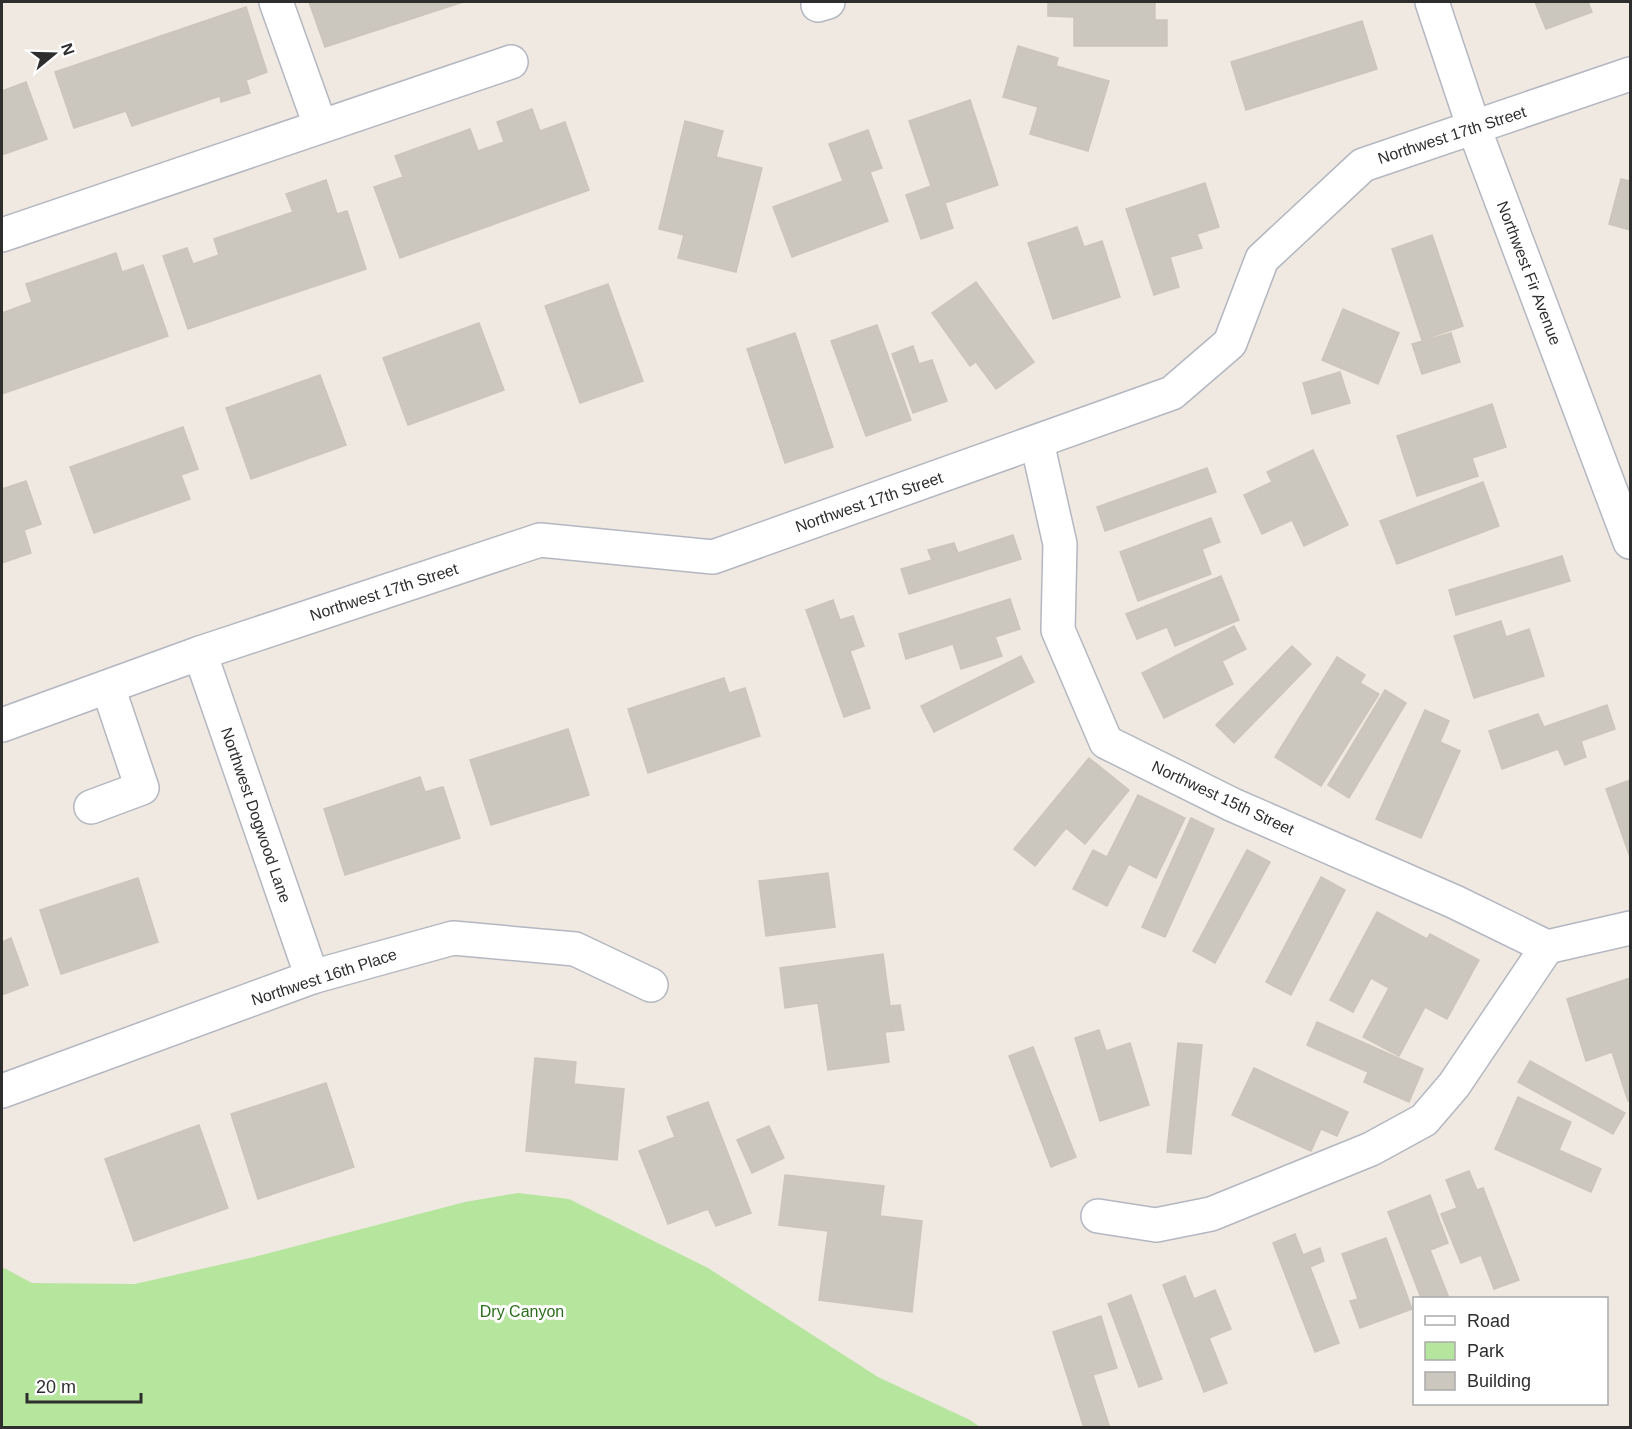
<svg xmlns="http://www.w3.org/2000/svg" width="1632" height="1429" viewBox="0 0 1632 1429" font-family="Helvetica,sans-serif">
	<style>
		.green { fill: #b6e59e }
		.building { fill: #cbc7bf; stroke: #cbc5ba; stroke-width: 1.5 }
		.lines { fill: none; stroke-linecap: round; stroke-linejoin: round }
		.minor-casing { stroke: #b4b7c1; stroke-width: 36 }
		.minor { stroke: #fff; stroke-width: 33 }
		.labels { text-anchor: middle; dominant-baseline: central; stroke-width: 6; stroke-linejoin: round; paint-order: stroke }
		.street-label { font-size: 16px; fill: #2e2e2e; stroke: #fff }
		.park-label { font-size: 16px; fill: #2c6e1b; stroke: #fff }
	</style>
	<rect width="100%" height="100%" fill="#efe9e1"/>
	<!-- green -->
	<path class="green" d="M518 1193 569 1199 708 1268 878 1377 970 1420 980 1427H2V1267L32 1283 135 1284 254 1257 465 1202Z"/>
	<!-- building -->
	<g class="building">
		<path d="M309 2H463L325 47Z"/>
		<path d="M1048 2H1155V20H1167V46H1074V17L1048 16Z"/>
		<path d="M1535 2H1588L1592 12 1546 29Z"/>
		<path d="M246 7 267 72 246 80 250 93 221 102 220 96 132 126 126 111 74 128 55 72Z"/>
		<path d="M1362 21 1377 69 1246 110 1231 62Z"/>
		<path d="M1018 46 1058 58 1056 66 1109 81 1088 151 1030 134 1038 107 1003 97Z"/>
		<path d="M26 82 47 139 2 155V91Z"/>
		<path d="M970 100 998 185 945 203 953 228 921 239 906 195 931 186 909 121Z"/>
		<path d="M532 109 540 131 565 122 589 190 400 258 374 187 403 177 395 156 470 129 478 151 504 142 497 122Z"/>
		<path d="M685 121 723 131 716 157 762 168 736 272 678 258 684 235 659 229Z"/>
		<path d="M868 130 882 168 870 172 888 221 792 257 773 207 843 181 829 144Z"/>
		<path d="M1621 179 1630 181V230L1609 224Z"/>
		<path d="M326 180 337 214 347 211 366 269 188 329 163 256 187 248 193 264 219 255 214 239 293 212 286 194Z"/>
		<path d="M1205 183 1219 227 1197 234 1202 248 1170 257 1179 287 1154 295 1126 209Z"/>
		<path d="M1077 227 1084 247 1102 241 1120 297 1053 319 1028 243Z"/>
		<path d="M1432 235 1463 326 1422 340 1392 249Z"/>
		<path d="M116 253 122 272 143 265 168 336 2 394V313L32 302 26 284Z"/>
		<path d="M976 282 1034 362 996 389 976 362 970 366 932 313Z"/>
		<path d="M608 284 643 381 580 403 545 306Z"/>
		<path d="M1343 309 1399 333 1378 384 1322 360Z"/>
		<path d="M479 323 504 390 408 425 383 358Z"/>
		<path d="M877 325 911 420 866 436 831 341Z"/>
		<path d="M795 333 833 447 785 463 747 349Z"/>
		<path d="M1451 333 1460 362 1422 374 1412 344Z"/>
		<path d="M913 346 919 364 932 360 947 401 913 413 892 354Z"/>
		<path d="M1340 372 1350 403 1312 414 1303 383Z"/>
		<path d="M320 375 346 445 251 479 226 408Z"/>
		<path d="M1492 404 1506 447 1472 458 1478 476 1417 496 1397 436Z"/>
		<path d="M183 427 198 469 181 475 190 499 94 533 70 467Z"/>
		<path d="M1313 450 1348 525 1304 546 1292 520 1262 534 1244 495 1272 482 1267 472Z"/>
		<path d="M1207 468 1216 492 1105 531 1097 507Z"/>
		<path d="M26 481 41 524 24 530 31 553 2 563V489Z"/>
		<path d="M1483 482 1499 526 1397 564 1380 521Z"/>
		<path d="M1211 518 1220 542 1202 549 1211 574 1138 601 1120 552Z"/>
		<path d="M1013 535 1021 559 909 594 901 569 932 560 928 550 954 543 958 553Z"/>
		<path d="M1562 556 1570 581 1456 615 1449 590Z"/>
		<path d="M1221 576 1239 620 1175 646 1167 627 1137 639 1126 614Z"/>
		<path d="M1010 599 1020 629 995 637 1002 656 961 669 953 644 906 659 899 634Z"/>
		<path d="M833 600 840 620 853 616 864 646 850 651 870 708 844 717 806 610Z"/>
		<path d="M1501 621 1506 637 1529 629 1544 676 1474 698 1454 636Z"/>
		<path d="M1234 626 1246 649 1222 661 1233 684 1164 718 1142 673Z"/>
		<path d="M1292 646 1311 664 1234 743 1216 725Z"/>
		<path d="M1021 656 1034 682 934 732 921 706Z"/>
		<path d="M1337 657 1365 675 1360 683 1379 694 1321 786 1275 757Z"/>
		<path d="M724 678 729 693 745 688 760 736 648 773 628 709Z"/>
		<path d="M1385 690 1406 703 1349 798 1328 785Z"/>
		<path d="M1607 705 1615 729 1581 741 1586 757 1565 765 1558 749 1502 769 1489 731 1538 714 1544 727Z"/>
		<path d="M1425 710 1449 721 1440 742 1460 751 1421 838 1376 819Z"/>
		<path d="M568 729 589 795 491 825 470 760Z"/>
		<path d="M1089 758 1129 790 1085 844 1066 828 1035 866 1014 849Z"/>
		<path d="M420 777 425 792 443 787 460 838 345 875 324 809Z"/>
		<path d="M1630 780V857L1606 789Z"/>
		<path d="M1138 795 1185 818 1156 878 1129 864 1107 906 1073 889 1093 850 1107 857Z"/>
		<path d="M1191 818 1214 829 1165 937 1142 927Z"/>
		<path d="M1247 850 1270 862 1215 963 1193 951Z"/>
		<path d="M828 873 835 927 766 936 759 881Z"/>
		<path d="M1321 877 1345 890 1291 995 1266 982Z"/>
		<path d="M138 878 158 942 61 974 40 910Z"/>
		<path d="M1377 912 1427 939 1430 934 1479 960 1447 1019 1425 1007 1399 1056 1363 1037 1389 988 1371 978 1353 1012 1330 1000Z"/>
		<path d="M11 938 28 985 2 995V942Z"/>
		<path d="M883 954 890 1006 900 1005 904 1030 885 1032 889 1062 828 1070 818 1003 785 1008 780 968Z"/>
		<path d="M1630 978V1100L1628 1101 1612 1052 1586 1061 1567 999Z"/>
		<path d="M1317 1022 1423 1069 1409 1102 1364 1082 1368 1072 1307 1045Z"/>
		<path d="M1099 1030 1106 1051 1130 1043 1149 1105 1100 1121 1075 1038Z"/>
		<path d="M1178 1043 1202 1045 1191 1154 1167 1152Z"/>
		<path d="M1033 1047 1076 1157 1051 1167 1009 1056Z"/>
		<path d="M535 1058 576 1062 574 1084 624 1089 617 1160 526 1151Z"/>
		<path d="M1530 1061 1625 1113 1613 1134 1518 1082Z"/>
		<path d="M1254 1068 1348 1112 1337 1136 1321 1129 1311 1151 1232 1115Z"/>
		<path d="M326 1083 354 1167 258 1199 231 1114Z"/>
		<path d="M1518 1097 1571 1122 1559 1150 1601 1169 1591 1192 1495 1149Z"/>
		<path d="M708 1102 751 1213 716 1226 708 1209 668 1224 639 1151 675 1137 667 1117Z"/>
		<path d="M199 1125 228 1208 134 1241 105 1159Z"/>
		<path d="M769 1126 784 1158 752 1173 737 1140Z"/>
		<path d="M1469 1171 1477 1190 1483 1188 1519 1280 1494 1289 1481 1255 1461 1263 1441 1214 1457 1208 1446 1180Z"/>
		<path d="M785 1175 884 1186 880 1216 922 1221 912 1312 819 1300 828 1231 779 1225Z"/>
		<path d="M1430 1195 1448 1243 1430 1250 1449 1298H1421L1388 1212Z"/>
		<path d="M1295 1234 1303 1255 1320 1248 1324 1261 1310 1267 1339 1343 1315 1352 1273 1243Z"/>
		<path d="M1386 1238 1412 1309 1360 1328 1350 1301 1358 1299 1342 1254Z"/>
		<path d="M1185 1276 1194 1299 1215 1290 1231 1329 1209 1338 1227 1383 1204 1392 1163 1285Z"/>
		<path d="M1131 1295 1162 1379 1139 1387 1108 1304Z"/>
		<path d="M1101 1316 1117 1368 1093 1375 1110 1428H1084L1053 1332Z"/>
	</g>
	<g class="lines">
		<!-- minor casing -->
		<g class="minor-casing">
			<g id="minor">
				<path d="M276 2 320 125"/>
				<path d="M1432 2 1474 128 1630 542"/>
				<path d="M818 5 828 2"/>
				<path d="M2 235 511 62"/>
				<path d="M1037 442 1060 544 1058 630 1106 742 1233 805 1455 902 1547 947 1630 928"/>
				<path d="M200 653 312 977"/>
				<path d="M2 725 200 653 540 540 713 557 1172 393 1230 343 1262 259 1363 165 1630 74"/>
				<path d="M91 807 142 788 108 687"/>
				<path d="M2 1091 312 977 453 938 575 949 651 985"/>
				<path d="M1098 1216 1156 1225 1211 1214 1371 1149 1424 1120 1454 1085 1547 947"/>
			</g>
		</g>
		<!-- minor -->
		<use href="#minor" class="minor"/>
	</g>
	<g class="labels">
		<!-- street labels -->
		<g class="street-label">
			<text transform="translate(1452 135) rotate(-18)">Northwest 17th Street</text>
			<text transform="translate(1529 273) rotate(69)">Northwest Fir Avenue</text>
			<text transform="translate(869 502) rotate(-19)">Northwest 17th Street</text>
			<text transform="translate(384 592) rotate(-18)">Northwest 17th Street</text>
			<text transform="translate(1223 798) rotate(25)">Northwest 15th Street</text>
			<text transform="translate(256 815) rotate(71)">Northwest Dogwood Lane</text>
			<text transform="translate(324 977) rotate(-18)">Northwest 16th Place</text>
		</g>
		<!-- park labels -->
		<g class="park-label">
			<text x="522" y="1311">Dry Canyon</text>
		</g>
	</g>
	<!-- border -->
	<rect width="1632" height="1429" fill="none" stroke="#2e2e2e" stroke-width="6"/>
	<!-- legend -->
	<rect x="1413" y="1297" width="195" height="108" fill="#ffffff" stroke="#ababab" stroke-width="1.5"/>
	<rect x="1425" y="1316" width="30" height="9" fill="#ffffff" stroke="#ababab" stroke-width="1.5"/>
	<text x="1467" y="1327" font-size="18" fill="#2e2e2e">Road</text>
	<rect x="1425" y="1342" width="30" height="18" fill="#b6e59e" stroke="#ababab" stroke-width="1.5"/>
	<text x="1467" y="1357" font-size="18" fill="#2e2e2e">Park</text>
	<rect x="1425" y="1372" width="30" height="18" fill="#cbc7bf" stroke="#ababab" stroke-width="1.5"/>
	<text x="1467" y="1387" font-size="18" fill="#2e2e2e">Building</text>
	<!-- north arrow -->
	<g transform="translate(54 54) rotate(71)" stroke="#ffffff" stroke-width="4.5" paint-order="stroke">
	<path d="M0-4.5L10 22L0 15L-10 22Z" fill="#2e2e2e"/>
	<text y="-9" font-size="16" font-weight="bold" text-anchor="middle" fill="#2e2e2e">N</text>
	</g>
	<!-- scale -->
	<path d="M27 1393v9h114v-9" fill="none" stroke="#2e2e2e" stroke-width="3"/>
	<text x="36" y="1393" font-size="18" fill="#2e2e2e" stroke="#ffffff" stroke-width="4.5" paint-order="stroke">20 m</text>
</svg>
